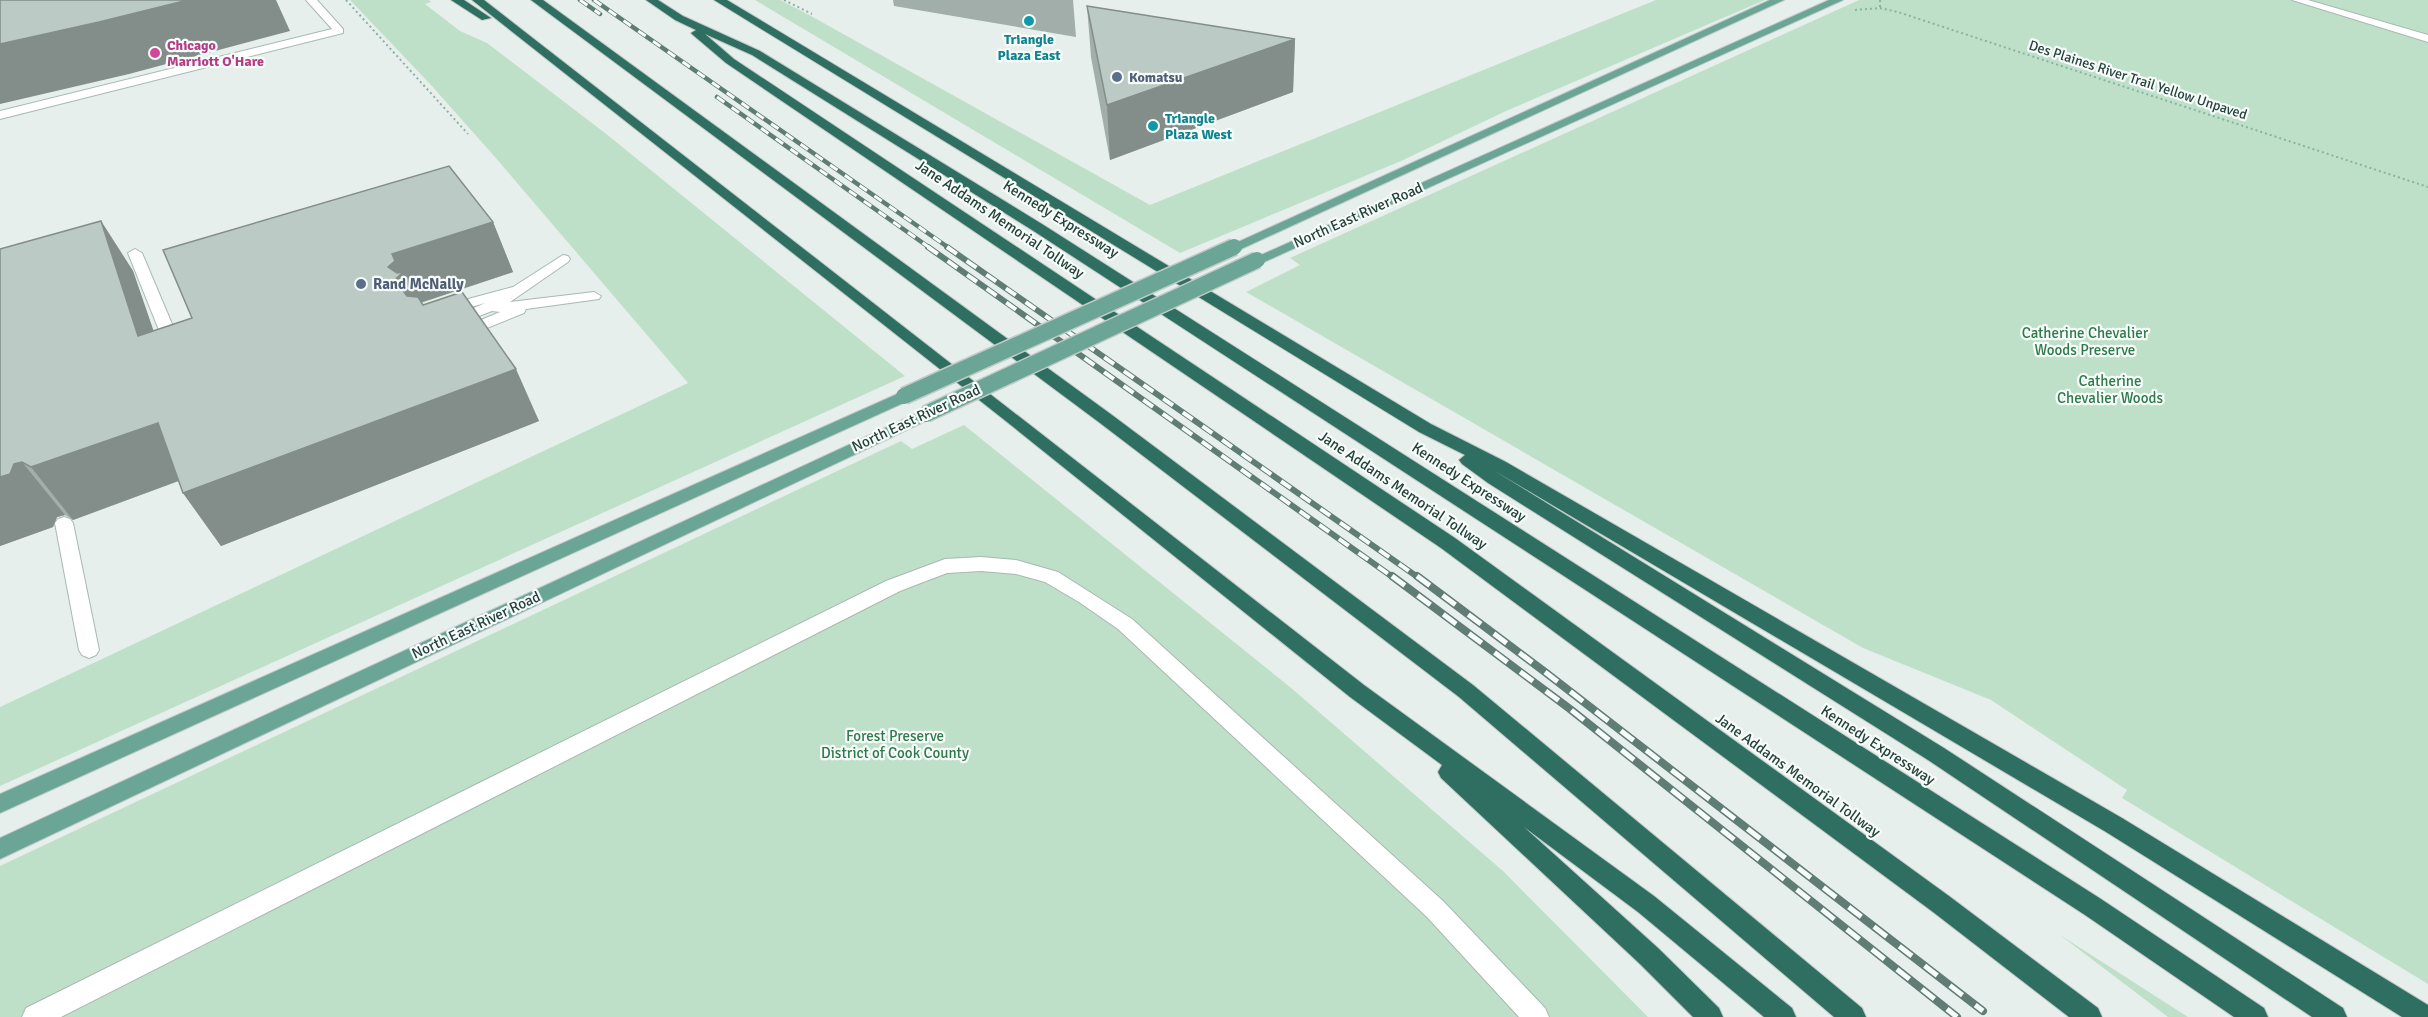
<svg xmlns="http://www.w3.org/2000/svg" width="2428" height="1017" viewBox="0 0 2428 1017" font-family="Signika,sans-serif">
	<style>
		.green { fill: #bfe0c8 }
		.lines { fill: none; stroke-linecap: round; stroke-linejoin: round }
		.minor-casing { stroke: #a8b8b2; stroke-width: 2 }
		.major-casing { stroke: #c2cac8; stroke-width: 2 }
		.highway-casing { stroke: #c2cac8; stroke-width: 2 }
		.path { stroke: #86b3a5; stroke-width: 2; stroke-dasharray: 2 3; stroke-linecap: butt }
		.minor { fill: #fff; fill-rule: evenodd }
		.major { fill: #6aa596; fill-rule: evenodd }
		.highway { fill: #2f6f62; fill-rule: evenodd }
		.rail-far2-casing { stroke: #5f7d75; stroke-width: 4.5 }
		.rail-far1-casing { stroke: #5f7d75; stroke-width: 6 }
		.rail-casing { stroke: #5f7d75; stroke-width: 8 }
		.rail-far2 { stroke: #f7fbf9; stroke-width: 3; stroke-dasharray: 9; stroke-linecap: butt }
		.rail-far1 { stroke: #f7fbf9; stroke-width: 4; stroke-dasharray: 12; stroke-linecap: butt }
		.rail { stroke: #f7fbf9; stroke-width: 5; stroke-dasharray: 16; stroke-linecap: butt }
		.major-bridge-far1-casing { stroke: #c2cac8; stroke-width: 14; stroke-linecap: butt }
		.major-bridge-casing { stroke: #c2cac8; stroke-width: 19; stroke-linecap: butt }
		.major-bridge-far1 { stroke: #6aa596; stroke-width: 12 }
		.major-bridge { stroke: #6aa596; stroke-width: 16 }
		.wall { fill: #a1aea9 }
		.shaded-wall { fill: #838d89 }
		.building { fill: #bbcac4; stroke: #838d89; stroke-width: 1.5 }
		.culture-dot { fill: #0f9aa8; stroke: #f7fbf9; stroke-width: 2 }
		.hotel-dot { fill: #d1479c; stroke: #f7fbf9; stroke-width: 2 }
		.service-dot { fill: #5c6f8a; stroke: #f7fbf9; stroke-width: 2 }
		.labels { text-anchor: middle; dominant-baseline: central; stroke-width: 4.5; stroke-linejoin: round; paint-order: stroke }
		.far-culture-label { font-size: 14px; font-weight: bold; fill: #0d838f; stroke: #f7fbf9 }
		.far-hotel-label { font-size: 14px; font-weight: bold; fill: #b23c85; stroke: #f7fbf9; text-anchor: start }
		.far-service-label { font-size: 14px; font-weight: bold; fill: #4e5e75; stroke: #f7fbf9; text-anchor: start }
		.far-street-label { font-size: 14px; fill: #24423a; stroke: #f7fbf9 }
		.street-label { font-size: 15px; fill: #24423a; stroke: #f7fbf9 }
		.service-label { font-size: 15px; font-weight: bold; fill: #4e5e75; stroke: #f7fbf9; text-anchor: start }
		.park-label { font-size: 15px; fill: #2d7a4b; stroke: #f7fbf9 }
	</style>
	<rect width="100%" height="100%" fill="#e6efeb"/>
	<!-- green -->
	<g class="green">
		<path d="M350 0H429L431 2 425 4 460 31 487 43 605 133 905 376 0 786V707L688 383 495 157 431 85Z"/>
		<path d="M755 0H780L811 16 1150 205 1656 0H1765L1506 111 1401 161 1180 253Z"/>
		<path d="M1859 0H2428V984L2122 798 2127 790 1991 700 1863 648 1246 292 1300 265 1290 258Z"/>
		<path d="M964 425 1290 687 1503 871 1648 1017H0V866L901 441 912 449Z"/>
		<path d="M2060 935 2188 1017H2168Z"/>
	</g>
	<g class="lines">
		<!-- minor casing -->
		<g class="minor-casing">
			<g id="minor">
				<path d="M306 0H317L343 29V33L0 119V111L332 29Z"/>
				<path d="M2292 0H2308L2428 35V42Z"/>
				<path d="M135 249 142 253 183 350 181 353 175 355 167 350 128 253Z"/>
				<path d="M563 255 568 256 570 259 568 262 510 302 594 292 601 296 599 299 526 309 524 313 462 338 454 333 457 330 500 312 492 311 453 326 445 321 485 303 447 314 439 309 442 306 513 287Z"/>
				<path d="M64 517 70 519 73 523 99 650 96 655 89 658 82 655 79 650 55 523 58 519Z"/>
				<path d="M981 557 1016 560 1058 572 1132 619 1443 901 1545 1008 1549 1017H1519L1427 917 1118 629 1079 602 1045 582 1016 574 981 571 947 573 900 591 61 1017H22L26 1008 886 581 945 559Z"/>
			</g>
		</g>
		<!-- major casing -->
		<g class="major-casing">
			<g id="major">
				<path d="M1770 0H1784L1239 250H1229L1227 247Z"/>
				<path d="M1829 0H1843L1262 263 1257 264 1250 260Z"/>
				<path d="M904 391 910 392 912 396 910 400 0 813V794Z"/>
				<path d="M926 409 932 410 934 414 932 418 0 859V838Z"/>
			</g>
		</g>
		<!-- highway casing -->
		<g class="highway-casing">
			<g id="highway">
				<path d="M451 0H464L491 18 482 20Z"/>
				<path d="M472 0H484L1364 685 1654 896 1792 1008 1796 1017H1764L1638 912 1524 827 1658 948 1719 1008 1723 1017H1693L1640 964 1441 778 1438 772 1442 765 1350 697 1007 422Z"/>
				<path d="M531 0H543L1112 415 1473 685 1862 1008 1866 1017H1834L1459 697 1100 423Z"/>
				<path d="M646 0H658L683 16 760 51 1042 224 2101 899 2264 1008 2268 1017H2234L2085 915 1032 230 752 55 705 34 734 59 1455 538 1949 896 2098 1008 2102 1017H2069L1933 912 1441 548 726 63 693 35 691 33 696 30 675 20Z"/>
				<path d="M714 0H727L1431 424 1506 462 2122 818 2428 1005V1017H2402L2106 832 1493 470 1944 748 2343 1008 2347 1017H2312L1928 760 1488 483 1462 464 1459 460 1465 455 1419 432Z"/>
			</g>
		</g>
		<!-- path -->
		<g class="path">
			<path d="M346 0 468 134"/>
			<path d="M784 0 812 14"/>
			<path d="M1880 0V8"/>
			<path d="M1855 10 1880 8 1898 12 2428 187"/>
		</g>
		<!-- minor -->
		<use href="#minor" class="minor"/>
		<!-- major -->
		<use href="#major" class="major"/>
		<!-- highway -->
		<use href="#highway" class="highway"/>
		<!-- rail-far2 casing -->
		<g class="rail-far2-casing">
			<g id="rail-far2">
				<path d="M580 0 600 14"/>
				<path d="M594 0 949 248"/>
				<path d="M717 97 930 248"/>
			</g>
		</g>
		<!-- rail-far1 casing -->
		<g class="rail-far1-casing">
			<g id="rail-far1">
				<path d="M928 247 1394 578"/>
				<path d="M947 247 1419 578"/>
			</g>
		</g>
		<!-- rail casing -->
		<g class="rail-casing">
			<g id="rail">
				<path d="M1392 576 1570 709 1957 1017"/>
				<path d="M1417 576 1545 672 1983 1011"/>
			</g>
		</g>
		<!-- rail-far2 -->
		<use href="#rail-far2" class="rail-far2"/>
		<!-- rail-far1 -->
		<use href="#rail-far1" class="rail-far1"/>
		<!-- rail -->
		<use href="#rail" class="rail"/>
		<!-- major-bridge-far1 casing -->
		<g class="major-bridge-far1-casing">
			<path id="major-bridge-far1" d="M1232 248 1234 247"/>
		</g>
		<!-- major-bridge casing -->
		<g class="major-bridge-casing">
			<g id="major-bridge">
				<path d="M904 396 1234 247"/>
				<path d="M926 414 1257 260"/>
			</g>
		</g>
		<!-- major-bridge-far1 -->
		<use href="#major-bridge-far1" class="major-bridge-far1"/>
		<!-- major-bridge -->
		<use href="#major-bridge" class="major-bridge"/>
	</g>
	<!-- wall -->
	<g class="wall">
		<path d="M893 0H1073L1076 37 894 6Z"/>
		<path d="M1087 6 1295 39 1293 92 1110 160 1091 57Z"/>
		<path d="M101 221 133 271 153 331 493 222 513 272 421 303 539 421 221 546 183 493 179 481 73 520 65 515 57 517 53 527 0 546V249Z"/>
	</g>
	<!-- shaded-wall -->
	<g class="shaded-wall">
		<path d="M188 0H276L290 31 129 74 0 104V44Z"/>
		<path d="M1295 39 1293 92 1110 160 1107 105Z"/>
		<path d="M101 221 133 271 173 387 138 336Z"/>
		<path d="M493 222 513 272 419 303 429 343 388 267 392 254Z"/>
		<path d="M516 369 539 421 221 546 183 493Z"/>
		<path d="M158 423 194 475 73 520 31 467Z"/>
		<path d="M22 462 65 515 57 517 53 527 0 546V477L14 464Z"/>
	</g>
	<!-- building -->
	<g class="building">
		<path d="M0 0H188L99 22 0 44Z"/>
		<path d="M1087 6 1295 39 1107 105Z"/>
		<path d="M449 166 493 222 392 254 395 261 388 267 397 273 403 272 396 279 405 285 410 284 404 292 407 296 418 297 423 305 462 292 516 369 183 493 158 423 31 467 22 462 14 464 10 474 0 477V249L101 221 138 336 192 318 163 250Z"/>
	</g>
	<!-- markers -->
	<g class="culture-dot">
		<circle cx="1029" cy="21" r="6"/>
		<circle cx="1153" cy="126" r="6"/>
	</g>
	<circle class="hotel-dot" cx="155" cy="53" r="6"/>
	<g class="service-dot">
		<circle cx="1117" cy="77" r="6"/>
		<circle cx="361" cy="284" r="6"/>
	</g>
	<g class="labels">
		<!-- far-culture labels -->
		<g class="far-culture-label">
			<text x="1029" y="39">Triangle<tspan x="1029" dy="16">Plaza East</tspan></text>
			<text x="1165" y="118" text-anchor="start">Triangle<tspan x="1165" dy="16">Plaza West</tspan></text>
		</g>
		<!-- far-hotel labels -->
		<g class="far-hotel-label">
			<text x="167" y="45">Chicago<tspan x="167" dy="16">Marriott O'Hare</tspan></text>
		</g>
		<!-- far-service labels -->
		<g class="far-service-label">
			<text x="1129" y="77">Komatsu</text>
		</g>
		<!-- far-street labels -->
		<g class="far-street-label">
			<text transform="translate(2138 80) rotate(18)">Des Plaines River Trail Yellow Unpaved</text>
		</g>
		<!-- street labels -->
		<g class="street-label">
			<text transform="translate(1358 215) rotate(-24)">North East River Road</text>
			<text transform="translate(1000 219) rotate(34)">Jane Addams Memorial Tollway</text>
			<text transform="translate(1061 219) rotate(32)">Kennedy Expressway</text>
			<text transform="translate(916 418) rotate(-25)">North East River Road</text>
			<text transform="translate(1469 482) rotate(33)">Kennedy Expressway</text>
			<text transform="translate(1403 490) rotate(34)">Jane Addams Memorial Tollway</text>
			<text transform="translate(476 625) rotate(-25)">North East River Road</text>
			<text transform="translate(1878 745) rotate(33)">Kennedy Expressway</text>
			<text transform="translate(1798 775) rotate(36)">Jane Addams Memorial Tollway</text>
		</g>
		<!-- service labels -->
		<g class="service-label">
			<text x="373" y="284">Rand McNally</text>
		</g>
		<!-- park labels -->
		<g class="park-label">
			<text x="2085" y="333">Catherine Chevalier<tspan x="2085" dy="17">Woods Preserve</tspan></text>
			<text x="2110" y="381">Catherine<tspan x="2110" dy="17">Chevalier Woods</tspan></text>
			<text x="895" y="736">Forest Preserve<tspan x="895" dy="17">District of Cook County</tspan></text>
		</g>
	</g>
</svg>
